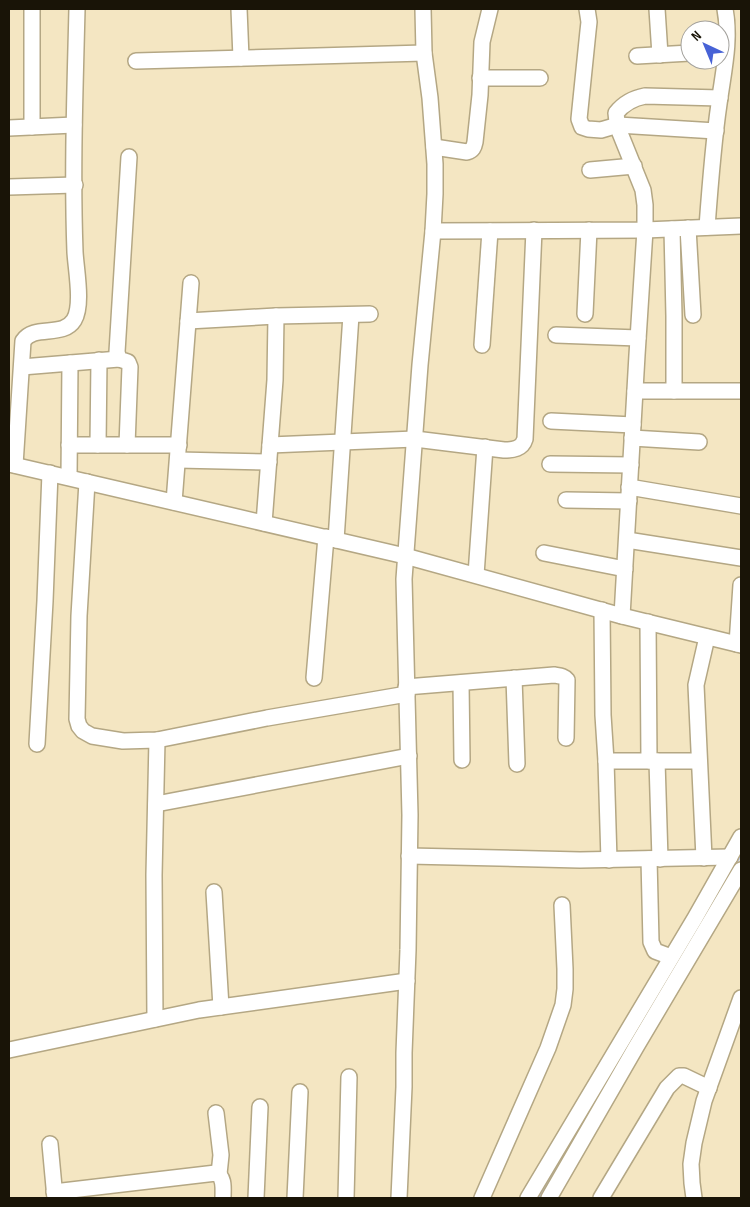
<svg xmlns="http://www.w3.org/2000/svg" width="750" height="1207" viewBox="0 0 750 1207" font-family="'Sofia Sans Condensed',sans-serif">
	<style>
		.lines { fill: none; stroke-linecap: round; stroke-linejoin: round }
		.stream { stroke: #b1c0eb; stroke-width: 3 }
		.minor-casing { stroke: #b4a784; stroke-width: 18 }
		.minor { stroke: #fff; stroke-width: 15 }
	</style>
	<rect width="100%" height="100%" fill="#f4e6c2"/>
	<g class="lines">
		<!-- stream -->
		<g class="stream">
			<path d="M725 882 741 854"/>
			<path d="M538 1198 604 1087"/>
		</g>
		<!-- minor casing -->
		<g class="minor-casing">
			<g id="minor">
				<path d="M32 9V127"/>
				<path d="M239 9 241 58"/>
				<path d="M587 9 589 22 588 31 579 119 582 127 588 129 601 130 618 125 716 131"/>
				<path d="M657 9 660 55"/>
				<path d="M637 56 690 53"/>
				<path d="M136 61 424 53"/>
				<path d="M480 78H540"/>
				<path d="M9 128 74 125"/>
				<path d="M434 147 467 152C473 150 474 147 475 142L480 95 482 42 490 9"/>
				<path d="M590 170 634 166"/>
				<path d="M9 187 75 185"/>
				<path d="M707 227C710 186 713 145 719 104 723 73 731 41 725 9"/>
				<path d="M688 228 693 315"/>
				<path d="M672 229 674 316V391"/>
				<path d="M433 231 645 230 741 226"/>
				<path d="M585 314 589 230"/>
				<path d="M188 321 276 316 370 314"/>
				<path d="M556 335 638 338"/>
				<path d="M482 345 490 231"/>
				<path d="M22 367 119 359"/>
				<path d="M635 391H741"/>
				<path d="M551 421 633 425"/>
				<path d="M632 438 699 442"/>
				<path d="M69 445H179"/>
				<path d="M98 445 99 360"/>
				<path d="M127 445 130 367 128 362 119 359 117 352 129 157"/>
				<path d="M270 445 415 439 504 450C513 450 522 449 525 439L534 230"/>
				<path d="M178 460 269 462"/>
				<path d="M9 464 405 556 622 616 741 645"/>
				<path d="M550 464 631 465"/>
				<path d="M15 465 23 341C34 324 63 338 74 320 83 305 76 270 75 252 72 171 75 90 77 9"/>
				<path d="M69 477 70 363"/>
				<path d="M87 482 79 616 77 719 79 726 83 731 92 736 123 741 157 740 267 718 407 694"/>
				<path d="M629 487 741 506"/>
				<path d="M566 500 629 501"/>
				<path d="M174 502 191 283"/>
				<path d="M264 523 275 380 276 316"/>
				<path d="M336 540 351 315"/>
				<path d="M627 540 741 558"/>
				<path d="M544 553 625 569"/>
				<path d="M476 575 485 447"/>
				<path d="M602 610 603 715 606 761 609 860"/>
				<path d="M622 616 637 355 645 230V205L643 190 620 133 617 122 616 113C624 103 634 98 645 96L720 98"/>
				<path d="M648 622 649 761"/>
				<path d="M737 644 741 585"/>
				<path d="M314 678 326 537"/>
				<path d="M514 678 517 764"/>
				<path d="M461 683 462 760"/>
				<path d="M406 687 554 675C560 676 564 676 567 680L566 738"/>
				<path d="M37 744 45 601 50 473"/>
				<path d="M606 761H699"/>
				<path d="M657 761 660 859"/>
				<path d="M156 804 409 756"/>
				<path d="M409 856 580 860 730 857"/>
				<path d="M704 858 696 685 707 637"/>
				<path d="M649 859 651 942 655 951 671 957"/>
				<path d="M214 892 221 1007"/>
				<path d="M155 1019 154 875 157 740"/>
				<path d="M9 1050 199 1010 407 981"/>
				<path d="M216 1113 221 1155 219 1174"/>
				<path d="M50 1144 55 1198"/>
				<path d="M54 1192 216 1173C225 1177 223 1189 223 1198"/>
				<path d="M256 1198 260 1107"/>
				<path d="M295 1198 300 1092"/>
				<path d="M346 1198 349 1077"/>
				<path d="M399 1198 404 1087V1053L408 950 410 815 404 579 420 365 433 231 435 194V164L430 98 424 53 423 9"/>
				<path d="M482 1198 548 1048 563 1005 565 989V969L562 905"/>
				<path d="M528 1198 695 918 741 837"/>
				<path d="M549 1198 636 1047 741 870"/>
				<path d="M601 1198 667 1088 679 1076H684L709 1088"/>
				<path d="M694 1198 692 1183 691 1164 694 1143 704 1101 741 998"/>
			</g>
		</g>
		<!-- minor -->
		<use href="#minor" class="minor"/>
	</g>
	<!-- border -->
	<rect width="750" height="1207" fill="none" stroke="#191407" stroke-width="20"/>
	<!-- north arrow -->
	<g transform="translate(705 45) rotate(316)"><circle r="24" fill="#ffffff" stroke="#a3a19c"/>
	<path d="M0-4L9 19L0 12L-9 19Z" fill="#4762d6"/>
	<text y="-8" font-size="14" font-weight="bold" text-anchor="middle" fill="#191407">N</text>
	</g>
</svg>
